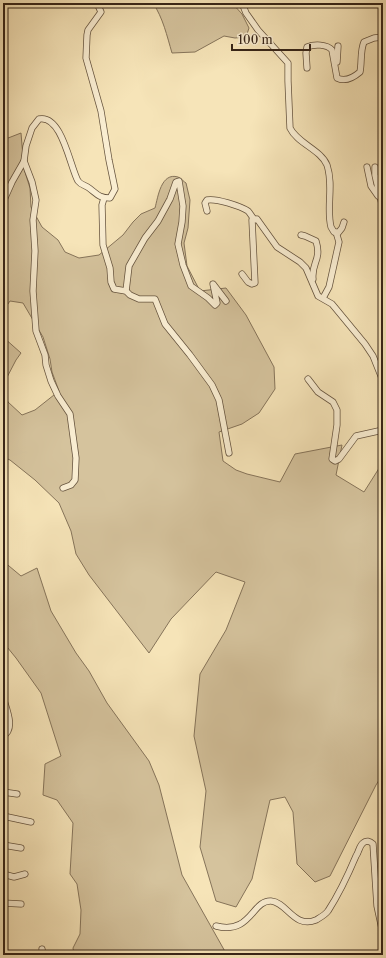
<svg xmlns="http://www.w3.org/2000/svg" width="386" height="958" viewBox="0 0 386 958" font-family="'Libre Caslon Text',serif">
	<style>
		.green { fill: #d5c39d; stroke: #86745a }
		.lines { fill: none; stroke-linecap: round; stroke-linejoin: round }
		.street-casing { stroke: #66543f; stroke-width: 7 }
		.street { stroke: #f9edd1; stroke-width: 5.5 }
	</style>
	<rect width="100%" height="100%" fill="#f6e4b8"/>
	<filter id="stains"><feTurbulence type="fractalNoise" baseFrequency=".005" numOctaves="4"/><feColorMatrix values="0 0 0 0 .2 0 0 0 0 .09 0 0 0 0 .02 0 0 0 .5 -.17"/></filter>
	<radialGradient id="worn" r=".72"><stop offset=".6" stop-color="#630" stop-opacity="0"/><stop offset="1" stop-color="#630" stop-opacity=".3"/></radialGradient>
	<!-- green -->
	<g class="green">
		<path d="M153 3H232L242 14 249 28 246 37 235 38 224 36 195 52 172 53C167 36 163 18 153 3Z"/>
		<path d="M21 133 24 169 30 188 31 207 42 227 58 240 65 252 79 258 99 255 123 235 133 222 141 214 155 208C158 197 161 172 178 177 181 178 184 182 186 183L190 200 188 228 184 243 187 266 200 291 226 288 246 315 274 367 275 389 259 413 242 424 219 432 223 461 236 470 247 474 280 482 295 454 342 445 336 475 364 492 383 462V774L376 785 330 876 315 882 297 864 293 812 285 797 270 800 252 879 236 907 216 901 200 847 206 791 194 736 200 674 226 630 245 582 216 572 171 619 149 653 89 575 76 554 71 531 59 503 35 480 10 460 3 457V390L8 402 22 415 35 410 59 391 52 372 50 359 43 337 23 303 10 301 3 311V140Z"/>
		<path d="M3 337 21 353 16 360 3 385Z"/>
		<path d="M3 561 21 576 37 568 51 611 76 653 89 671 107 703 149 761 159 785 182 875 227 955H74L73 948 80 934 81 910 77 884 70 874 73 823 57 800 43 795 45 764 61 756 41 693 16 658 3 642Z"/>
	</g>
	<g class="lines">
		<!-- street casing -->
		<g class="street-casing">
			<g id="street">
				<path d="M242 3 246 13 258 30 288 63V81L290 128C297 143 321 150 327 165 334 186 326 207 331 227L334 232 338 233 342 228 344 222"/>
				<path d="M337 62 338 46"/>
				<path d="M307 68 306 53 307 47C314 44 327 44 332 50L337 78C345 82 353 78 360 72 362 62 360 51 364 42L374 38 383 37"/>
				<path d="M24 161 32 182 36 200 33 220 35 251 33 291 36 331 45 355 46 365 51 381 58 396 70 414 76 458 75 480 71 485 63 488"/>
				<path d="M367 167 371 186 378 196"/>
				<path d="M375 167V175L383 209"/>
				<path d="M104 198 102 205 103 245 110 268 111 282 114 289 126 291 130 295 139 299H155L165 324 190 355 212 385 219 400 229 453"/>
				<path d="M3 202 12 182 24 161 26 146 32 128 39 119C62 114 70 167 78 181 81 185 85 185 89 188 97 194 99 198 110 198L115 189 109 160 101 111 86 58 87 35 88 30 101 12 97 3"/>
				<path d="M207 211 205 203 207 200C216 198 240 206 248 211 250 213 252 217 254 219"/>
				<path d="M301 235 305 236 316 241C322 260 311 263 313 279"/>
				<path d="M242 274 248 282 252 284 255 283 252 220 257 219 277 247 300 262 306 268 318 296 332 304 365 344 373 356 383 381"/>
				<path d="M126 291 129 266 145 238 158 221 170 199 176 182 179 181 183 206 182 222 178 244 183 265 191 286 208 298 215 305 217 303 213 284 226 301"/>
				<path d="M323 298 329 287 339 242 336 232"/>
				<path d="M308 379 318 392 333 402 337 410V425L332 459 335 461 339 459 356 436 383 430"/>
				<path d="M3 697C6 708 16 729 3 736"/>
				<path d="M3 792 17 794"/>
				<path d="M3 816 31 822"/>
				<path d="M3 845 21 848"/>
				<path d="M3 874 14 877 25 874"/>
				<path d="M3 903 21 904"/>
				<path d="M216 926C251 935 252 900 271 901 287 902 294 929 316 920 321 917 325 915 328 911 339 894 348 875 356 856 359 852 359 846 363 843 366 840 370 841 373 844L377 906 383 934"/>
				<path d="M42 949 43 955"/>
			</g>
		</g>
		<!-- street -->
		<use href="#street" class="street"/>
	</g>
	<!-- margin -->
	<rect width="386" height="958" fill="none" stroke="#f6e4b8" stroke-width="16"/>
	<rect x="4" y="4" width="378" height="950" fill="none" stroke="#362417" stroke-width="2"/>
	<rect x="8" y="8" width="370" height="942" fill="none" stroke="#362417"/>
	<!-- scale -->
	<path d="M232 44v6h78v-6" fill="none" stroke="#362417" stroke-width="2"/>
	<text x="238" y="44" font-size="12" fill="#362417" stroke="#f9edd1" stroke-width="3" paint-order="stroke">100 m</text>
	<rect width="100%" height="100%" filter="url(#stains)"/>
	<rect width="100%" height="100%" fill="url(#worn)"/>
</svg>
